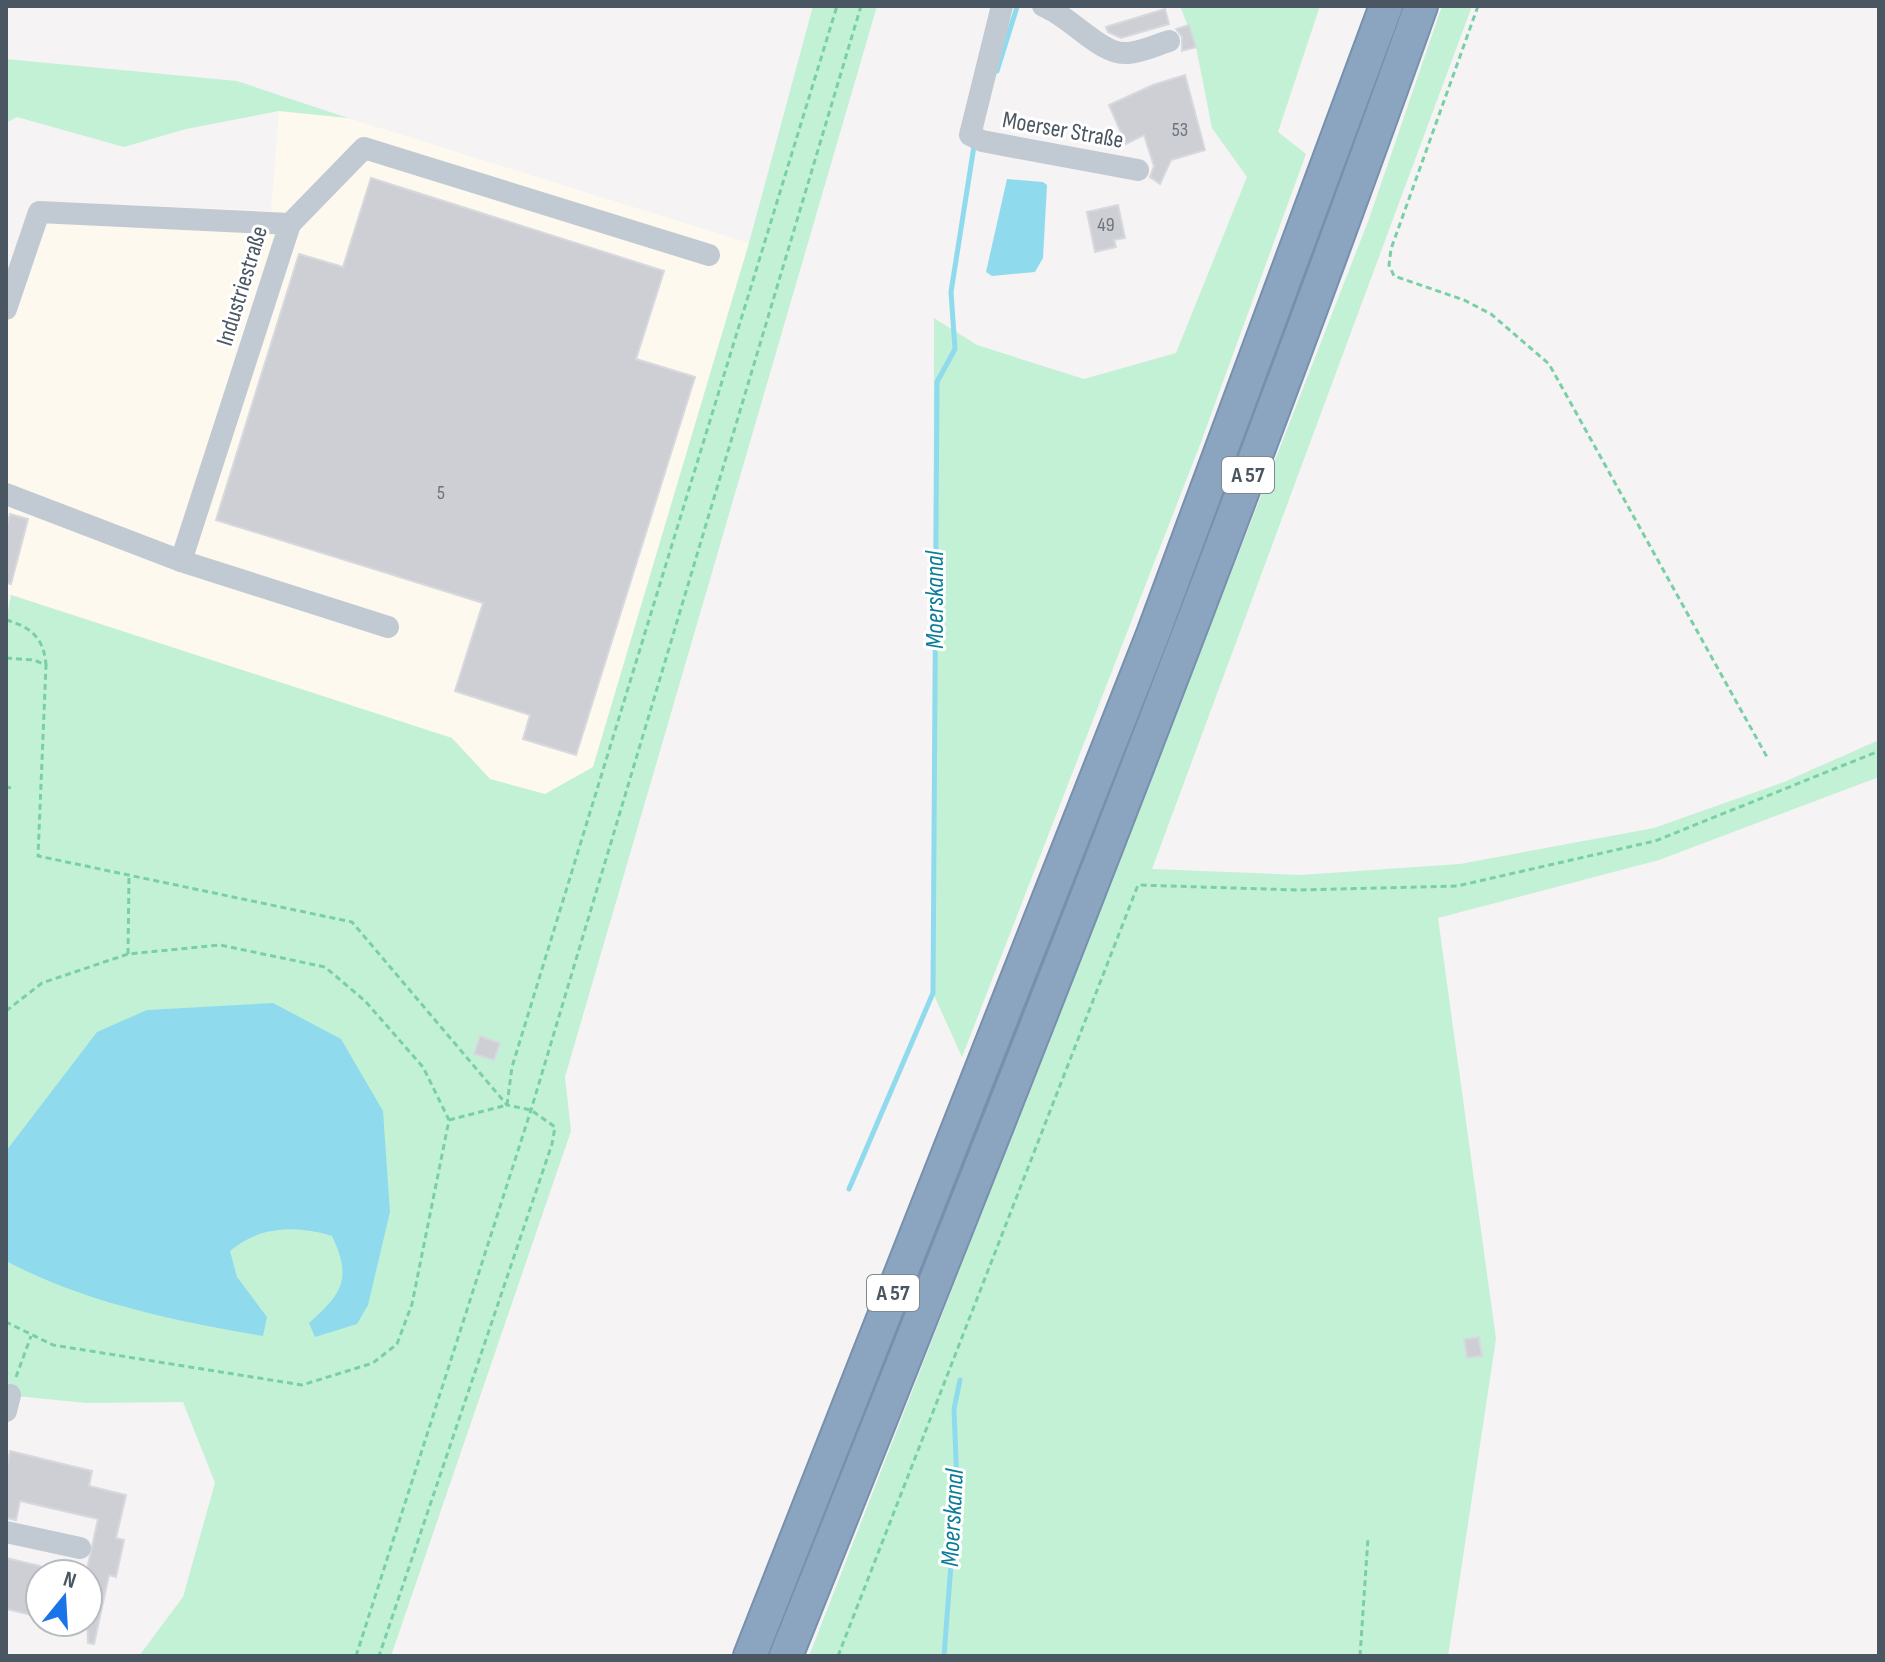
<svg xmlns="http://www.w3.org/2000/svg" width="1885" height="1662" viewBox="0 0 1885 1662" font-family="'Sofia Sans Condensed',sans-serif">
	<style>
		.commercial { fill: #fdf9ef }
		.green { fill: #c3f1d5 }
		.water { fill: #90daee }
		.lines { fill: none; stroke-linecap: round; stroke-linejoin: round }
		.stream { stroke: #90daee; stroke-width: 5 }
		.building { fill: #cdcfd5; stroke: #d7d9de; stroke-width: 2 }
		.highway-casing { stroke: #7690ad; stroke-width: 36 }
		.path { stroke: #7ad0a6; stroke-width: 3; stroke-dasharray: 6 4; stroke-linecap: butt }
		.minor { stroke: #c1cad2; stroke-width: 22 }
		.highway { stroke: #8ba5c1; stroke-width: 32 }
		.labels { text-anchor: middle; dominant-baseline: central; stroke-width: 6; stroke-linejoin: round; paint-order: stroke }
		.number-label { font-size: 20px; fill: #6b747e }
		.shield { fill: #fff; stroke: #808990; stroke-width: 2 }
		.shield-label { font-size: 22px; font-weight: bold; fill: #4a5661 }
		.street-label { font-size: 24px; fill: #4a5661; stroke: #fff }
		.water-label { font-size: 26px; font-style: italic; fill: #0c7c9b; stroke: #fff }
	</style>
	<rect width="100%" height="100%" fill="#f5f3f3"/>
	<!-- commercial -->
	<path class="commercial" d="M279 111 348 118 749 243 593 767 545 794 490 779 452 738 6 593V279L34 201 271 211Z"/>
	<!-- green -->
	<g class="green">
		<path d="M813 6H877L565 1077 571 1131 391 1656H139L183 1597 215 1483 183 1402 86 1403 6 1395V622L11 595 452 738 490 779 545 794 593 767 749 243Z"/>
		<path d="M1180 6H1320L1278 132 1306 154 1201 442 962 1057 933 993 934 318 977 345 1084 379 1176 353 1247 177 1212 128 1196 47Z"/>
		<path d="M1442 6H1472L1152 869 1300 875 1460 864 1654 828 1784 782 1879 740V777L1659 860 1438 918 1496 1339 1448 1656H809L1369 219Z"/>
		<path d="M6 59 237 81 348 118 279 111 186 129 124 147 17 117 6 123Z"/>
	</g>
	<!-- water -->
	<g class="water">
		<path d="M1007 179 1043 182 1047 185 1043 258 1035 272 992 276 986 272Z"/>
		<path d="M273 1003 341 1039 383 1111 390 1212 368 1305 357 1324 315 1337 309 1323C343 1293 352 1278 332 1236 296 1225 259 1226 230 1251L237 1277 267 1317 263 1336C175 1321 86 1303 6 1261V1151L97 1032 147 1010Z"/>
	</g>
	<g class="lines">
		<!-- stream -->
		<g class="stream">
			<path d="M997 71 1017 7"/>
			<path d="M849 1189 933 993 937 382 955 349 951 292 974 146"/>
			<path d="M944 1656 957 1486 954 1409 960 1380"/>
		</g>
	</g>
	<!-- building -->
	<g class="building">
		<path d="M1165 9 1169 24 1121 38 1108 32 1106 27Z"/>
		<path d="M1189 25 1196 47 1182 51V37L1176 29Z"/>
		<path d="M1185 75 1205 150 1171 160 1160 184 1150 177 1154 166 1144 135 1126 144 1109 105 1153 85Z"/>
		<path d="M371 178 664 271 636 359 695 377 576 755 523 739 530 715 455 691 483 603 216 520 299 254 343 267Z"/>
		<path d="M1118 205 1125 238 1114 240 1116 247 1095 252 1087 212Z"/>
		<path d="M10 514 28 519 11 584 6 583V529Z"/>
		<path d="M480 1036 500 1043 494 1060 474 1054Z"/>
		<path d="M1479 1337 1482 1356 1467 1358 1464 1339Z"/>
		<path d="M10 1451 92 1471 89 1486 126 1495 116 1538 124 1540 116 1577 109 1575 94 1644 88 1643 86 1574 98 1519 20 1501 16 1520 6 1518V1472Z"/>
		<path d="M6 1558 40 1566V1617L6 1609Z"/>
	</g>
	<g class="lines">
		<!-- highway casing -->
		<g class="highway-casing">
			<g id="highway">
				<path d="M750 1656 1153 634 1386 6"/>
				<path d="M786 1656C1005 1109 1223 561 1421 6"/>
			</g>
		</g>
		<!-- path -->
		<g class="path">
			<path d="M1478 6 1391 249 1389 265 1394 276 1464 300 1491 314 1549 364 1767 757"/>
			<path d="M6 620C32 627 44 639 46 665"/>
			<path d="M6 658 34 660 46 665 38 856 352 922 507 1105 531 1110 555 1127 552 1144 379 1656"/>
			<path d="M6 787 11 788"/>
			<path d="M128 954 129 875"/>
			<path d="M6 1011 42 983 128 954 220 945 325 967 365 1001 423 1067 449 1120 412 1304 397 1344 373 1363 302 1385 53 1345 6 1322"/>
			<path d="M449 1120 507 1105 512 1067 837 6"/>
			<path d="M16 1377 31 1336"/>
			<path d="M356 1656 531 1110 861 6"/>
			<path d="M838 1656 1138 885 1298 890 1457 886 1655 841 1879 751"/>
			<path d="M1360 1656 1368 1538"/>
		</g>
		<!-- minor -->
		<g class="minor">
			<path d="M1002 6 970 135 982 141 1138 170"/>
			<path d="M1043 6C1070 16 1101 55 1126 53 1139 53 1156 45 1169 41"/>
			<path d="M290 224 364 148 709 255"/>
			<path d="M6 309 39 212 290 224 181 561 6 494"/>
			<path d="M181 561 388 627"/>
			<path d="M6 1411 10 1395"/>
			<path d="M6 1532 80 1548"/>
		</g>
		<!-- highway -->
		<use href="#highway" class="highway"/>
	</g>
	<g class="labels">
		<!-- number labels -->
		<g class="number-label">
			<text x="1180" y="130">53</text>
			<text x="1106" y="225">49</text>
			<text x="441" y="493">5</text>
		</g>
		<!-- shield labels -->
		<g class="shield">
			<rect x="1222" y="457" width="52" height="36" rx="6"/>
			<rect x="867" y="1275" width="52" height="36" rx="6"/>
		</g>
		<g class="shield-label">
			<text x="1248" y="475">A 57</text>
			<text x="893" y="1293">A 57</text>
		</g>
		<!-- street labels -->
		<g class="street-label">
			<text transform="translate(1063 130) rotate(10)">Moerser Straße</text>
			<text transform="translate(242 286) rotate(-73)">Industriestraße</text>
		</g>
		<!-- water labels -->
		<g class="water-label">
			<text transform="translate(935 600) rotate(-90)">Moerskanal</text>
			<text transform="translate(953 1518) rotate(-87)">Moerskanal</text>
		</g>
	</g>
	<!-- border -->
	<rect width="1885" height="1662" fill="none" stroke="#4a5661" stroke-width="16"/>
	<!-- north arrow -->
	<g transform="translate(64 1598) rotate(18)"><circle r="38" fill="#ffffff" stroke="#b7bbc0" stroke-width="2"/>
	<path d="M0-6L14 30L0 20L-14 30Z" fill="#1a73e8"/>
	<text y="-12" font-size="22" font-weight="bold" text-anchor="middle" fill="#4a5661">N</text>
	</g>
</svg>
